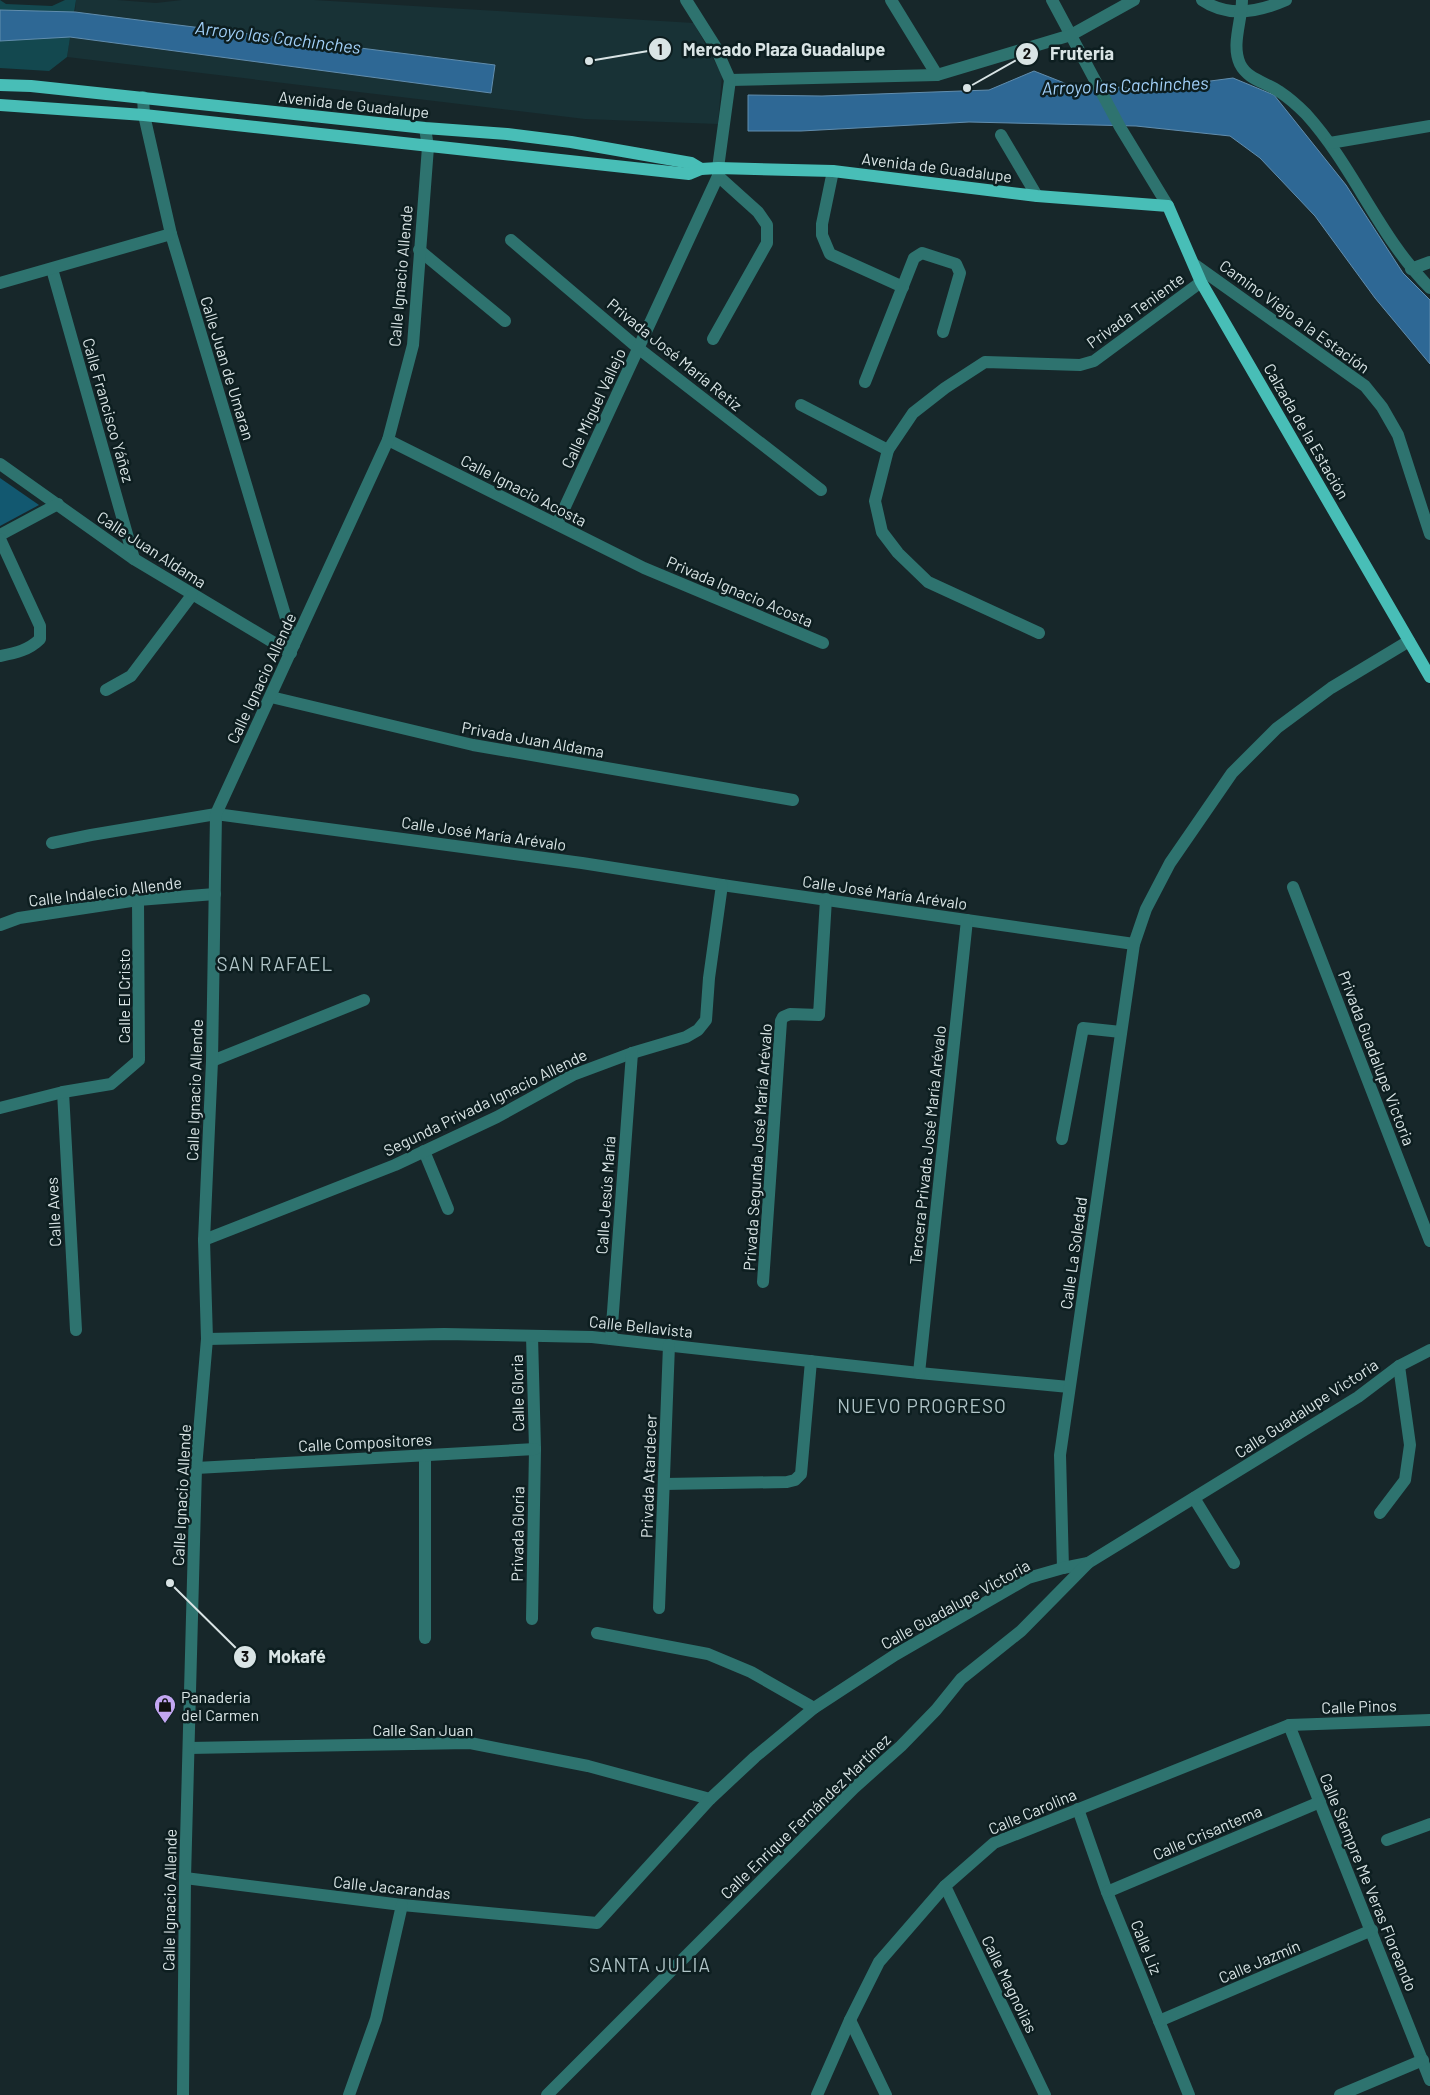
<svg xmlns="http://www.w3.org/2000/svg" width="1430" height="2095" viewBox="0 0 1430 2095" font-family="Barlow,sans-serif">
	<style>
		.built { fill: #183236 }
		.green { fill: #13484f }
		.water { fill: #2e6895; stroke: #618dad }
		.building { fill: #125870 }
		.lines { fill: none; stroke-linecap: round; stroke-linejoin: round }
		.minor { stroke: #2e736f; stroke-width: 12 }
		.major { stroke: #48beb7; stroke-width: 12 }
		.labels { text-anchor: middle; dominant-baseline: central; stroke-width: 5; stroke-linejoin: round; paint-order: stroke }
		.street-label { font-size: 16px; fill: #d9e4e5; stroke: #0d1e20 }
		.poi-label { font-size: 16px; fill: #d9e4e5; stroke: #0d1e20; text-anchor: start }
		.water-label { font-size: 18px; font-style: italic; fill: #a2d0f8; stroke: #0d1e20 }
		.quarter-label { font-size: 19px; letter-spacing: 1px; fill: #b0c4c7; stroke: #0d1e20 }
		.leader { fill: none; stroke: #d9e4e5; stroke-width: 2 }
		.callout-dot { fill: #d9e4e5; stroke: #0d1e20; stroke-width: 2 }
		.mark-label { font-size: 15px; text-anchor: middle; font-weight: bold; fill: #111 }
		.callout-label { font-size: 18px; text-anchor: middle; font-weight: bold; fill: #d9e4e5; stroke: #0d1e20; stroke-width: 5; stroke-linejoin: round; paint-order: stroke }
	</style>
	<rect width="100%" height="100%" fill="#17272a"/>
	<!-- built -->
	<path class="built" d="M76 0H117L156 3 182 0H314L694 23 722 75 718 124 585 119 67 57 70 37 491 93 495 65 75 12Z"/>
	<!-- green -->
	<path class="green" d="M0 0 6 4 52 6 65 0H76L67 57 49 71 0 68Z"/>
	<!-- water -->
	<g class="water">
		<path d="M0 10 75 12 495 65 491 93 70 37 0 41Z"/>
		<path d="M1034 71 1067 84 1150 89 1233 78 1274 95 1346 185 1403 273 1430 300V364L1375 298 1315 216 1260 158 1230 136 1136 126 969 122 801 131H748V95L822 96 989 90Z"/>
	</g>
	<!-- building -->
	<path class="building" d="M0 478 39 505 0 526Z"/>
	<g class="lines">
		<!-- minor -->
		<g class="minor">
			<path d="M891 0 937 75"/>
			<path d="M1052 0 1120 127 1168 206"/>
			<path d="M1202 0C1228 18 1259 12 1286 0"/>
			<path d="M1242 0C1242 20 1231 45 1240 64 1248 80 1266 82 1280 92 1289 98 1298 106 1306 114 1354 167 1379 237 1430 288"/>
			<path d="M730 80 937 75 1071 35 1134 0"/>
			<path d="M143 97 144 115 171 234 294 645"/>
			<path d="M1001 135 1037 196"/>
			<path d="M1330 143 1430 126"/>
			<path d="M833 171 822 224V235L830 254 903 287"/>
			<path d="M511 240 638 348 821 490"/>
			<path d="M419 250 505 321"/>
			<path d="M1195 265 1365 386 1382 407 1398 435 1430 534"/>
			<path d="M52 269 134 559"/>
			<path d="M1411 269 1430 262"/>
			<path d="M0 283 171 234"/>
			<path d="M713 339 767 243V225L758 212 718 176"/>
			<path d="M865 382 914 258 922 253 956 264 960 273 943 332"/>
			<path d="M801 405 888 450"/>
			<path d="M388 440 644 568 823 643"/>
			<path d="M0 464 134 559 291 653"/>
			<path d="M557 524 718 176V168L730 80 715 46 686 0"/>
			<path d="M0 535 58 504"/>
			<path d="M0 539 40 626V639C29 650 16 653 0 656"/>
			<path d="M1039 633 928 582 898 553 882 532 875 501 888 450 913 413 945 388 985 362 1080 365 1094 361 1201 282"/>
			<path d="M106 690 131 676 192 595"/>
			<path d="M271 697 473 745 793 800"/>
			<path d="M52 843 91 835 216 814 582 863 722 885 1134 944"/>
			<path d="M1293 887 1430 1241"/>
			<path d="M0 925 19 918 138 900 215 894"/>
			<path d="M212 1061 364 1000"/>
			<path d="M63 1092 76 1330"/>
			<path d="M0 1108 63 1092 111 1084 139 1060 138 900"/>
			<path d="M1062 1139 1083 1028 1121 1032"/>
			<path d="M424 1151 448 1209"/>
			<path d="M204 1240 395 1165 497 1117 573 1075 632 1053 686 1037 698 1030 706 1020 709 978 722 885"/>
			<path d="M763 1282 781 1021 783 1017 790 1014 819 1015 826 899"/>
			<path d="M532 1336 535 1449 532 1619"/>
			<path d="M207 1339 444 1334 592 1337 919 1373 1069 1387"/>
			<path d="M611 1339 632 1053"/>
			<path d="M919 1373 967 920"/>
			<path d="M425 1455V1638"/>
			<path d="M196 1468 535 1449"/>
			<path d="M664 1484 787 1482 795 1480 801 1474 811 1361"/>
			<path d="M1194 1498 1234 1563"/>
			<path d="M1380 1513 1405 1480 1410 1445 1399 1366"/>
			<path d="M1063 1568 1060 1455 1134 944 1146 909 1170 863 1232 773 1277 728 1331 688 1409 641"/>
			<path d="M659 1608 669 1345"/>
			<path d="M597 1633 708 1654 751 1672 814 1708"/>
			<path d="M1289 1725 1430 2080"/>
			<path d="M189 1748 470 1743 588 1766 710 1799"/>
			<path d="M1078 1809 1107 1892 1189 2095"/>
			<path d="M1387 1840 1430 1824"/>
			<path d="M185 1878 402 1905 597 1923 710 1799 755 1757 814 1708 895 1655 1028 1578 1063 1568 1088 1563 1358 1397 1399 1366 1430 1350"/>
			<path d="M945 1886 1045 2095"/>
			<path d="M1107 1892 1320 1802"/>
			<path d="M850 2020 886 2095"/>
			<path d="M1159 2021 1372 1930"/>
			<path d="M183 2095 185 1878 196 1468 207 1339 204 1240 212 1061 216 814 388 440 413 345 428 147 425 128"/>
			<path d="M349 2095 376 2019 402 1905"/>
			<path d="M547 2095 854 1788 901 1746 936 1710 961 1679 1021 1631 1088 1563"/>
			<path d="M817 2095 850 2020 879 1962 945 1886 994 1843 1289 1725 1430 1720"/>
			<path d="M1340 2095 1423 2060"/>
		</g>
		<!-- major -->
		<g class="major">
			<path d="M0 85 31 86 425 128 507 134 571 142 691 163 701 169"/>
			<path d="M0 105 144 115 689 174 701 169 718 168 833 171 1037 196 1168 206 1201 282 1430 677"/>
		</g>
	</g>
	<!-- icons -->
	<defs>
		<g id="shop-pin" transform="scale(1.125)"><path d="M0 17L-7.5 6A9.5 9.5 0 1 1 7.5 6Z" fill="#c3a7f2" stroke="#0d1e20"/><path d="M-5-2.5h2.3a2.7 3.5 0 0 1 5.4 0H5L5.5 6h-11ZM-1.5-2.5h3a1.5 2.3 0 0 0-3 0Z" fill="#111"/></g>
	</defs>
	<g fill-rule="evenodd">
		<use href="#shop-pin" x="165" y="1705"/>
	</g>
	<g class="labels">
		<!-- street labels -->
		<g class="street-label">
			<text transform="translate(354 104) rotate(6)">Avenida de Guadalupe</text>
			<text transform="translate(937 167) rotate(7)">Avenida de Guadalupe</text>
			<text transform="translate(400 276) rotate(-85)">Calle Ignacio Allende</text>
			<text transform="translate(1135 310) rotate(-36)">Privada Teniente</text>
			<text transform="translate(1295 316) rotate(36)">Camino Viejo a la Estación</text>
			<text transform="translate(675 354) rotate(39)">Privada José María Retiz</text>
			<text transform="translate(228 368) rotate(73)">Calle Juan de Umaran</text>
			<text transform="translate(593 408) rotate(-65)">Calle Miguel Vallejo</text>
			<text transform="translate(109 410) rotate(74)">Calle Francisco Yáñez</text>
			<text transform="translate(1307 431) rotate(60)">Calzada de la Estación</text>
			<text transform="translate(524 490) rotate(27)">Calle Ignacio Acosta</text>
			<text transform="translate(152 549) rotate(33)">Calle Juan Aldama</text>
			<text transform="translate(740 591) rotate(23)">Privada Ignacio Acosta</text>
			<text transform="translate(261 678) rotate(-65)">Calle Ignacio Allende</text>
			<text transform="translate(533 739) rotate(10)">Privada Juan Aldama</text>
			<text transform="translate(484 833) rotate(8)">Calle José María Arévalo</text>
			<text transform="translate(105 891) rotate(-7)">Calle Indalecio Allende</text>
			<text transform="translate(885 892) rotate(8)">Calle José María Arévalo</text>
			<text transform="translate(123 996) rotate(-90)">Calle El Cristo</text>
			<text transform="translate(1377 1058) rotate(69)">Privada Guadalupe Victoria</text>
			<text transform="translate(194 1090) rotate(-88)">Calle Ignacio Allende</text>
			<text transform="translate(485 1102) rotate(-26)">Segunda Privada Ignacio Allende</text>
			<text transform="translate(927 1145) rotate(-84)">Tercera Privada José María Arévalo</text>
			<text transform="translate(757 1147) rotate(-86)">Privada Segunda José María Arévalo</text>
			<text transform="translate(605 1195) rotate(-86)">Calle Jesús María</text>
			<text transform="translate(53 1212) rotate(-93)">Calle Aves</text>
			<text transform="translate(1073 1253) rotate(-82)">Calle La Soledad</text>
			<text transform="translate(641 1326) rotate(6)">Calle Bellavista</text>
			<text transform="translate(517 1393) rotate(-91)">Calle Gloria</text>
			<text transform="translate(1306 1408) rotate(-33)">Calle Guadalupe Victoria</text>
			<text transform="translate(365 1442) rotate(-3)">Calle Compositores</text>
			<text transform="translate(648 1476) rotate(-88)">Privada Atardecer</text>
			<text transform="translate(181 1495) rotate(-87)">Calle Ignacio Allende</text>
			<text transform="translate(517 1534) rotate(-89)">Privada Gloria</text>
			<text transform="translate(955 1604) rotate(-29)">Calle Guadalupe Victoria</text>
			<text transform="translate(1359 1706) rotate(-2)">Calle Pinos</text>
			<text x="423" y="1729">Calle San Juan</text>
			<text transform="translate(1032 1811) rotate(-23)">Calle Carolina</text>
			<text transform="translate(805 1816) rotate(-44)">Calle Enrique Fernández Martínez</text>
			<text transform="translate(1207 1832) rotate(-23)">Calle Crisantema</text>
			<text transform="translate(1369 1882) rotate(68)">Calle Siempre Me Veras Floreando</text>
			<text transform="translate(392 1887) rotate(6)">Calle Jacarandas</text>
			<text transform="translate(169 1900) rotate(-89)">Calle Ignacio Allende</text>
			<text transform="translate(1147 1947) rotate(68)">Calle Liz</text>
			<text transform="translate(1259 1961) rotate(-23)">Calle Jazmín</text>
			<text transform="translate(1010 1984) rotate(64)">Calle Magnolias</text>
		</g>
		<!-- poi labels -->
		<g class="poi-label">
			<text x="181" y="1696">Panaderia<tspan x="181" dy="18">del Carmen</tspan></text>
		</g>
		<!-- water labels -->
		<g class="water-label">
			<text transform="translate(278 37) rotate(7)">Arroyo las Cachinches</text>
			<text transform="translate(1125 85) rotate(-2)">Arroyo las Cachinches</text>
		</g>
		<!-- quarter labels -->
		<g class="quarter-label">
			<text x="275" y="963">SAN RAFAEL</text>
			<text x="922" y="1405">NUEVO PROGRESO</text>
			<text x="650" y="1964">SANTA JULIA</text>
		</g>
	</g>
	<!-- callouts -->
	<path class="leader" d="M589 61L660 49M967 88L1027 54M170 1583L245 1657"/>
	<g class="callout-dot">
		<circle cx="589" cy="61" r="5"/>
		<circle cx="967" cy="88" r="5"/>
		<circle cx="170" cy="1583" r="5"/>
		<circle cx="660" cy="49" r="12"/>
		<circle cx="1027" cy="54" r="12"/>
		<circle cx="245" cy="1657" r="12"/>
	</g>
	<g class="mark-label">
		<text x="660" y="55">1</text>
		<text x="1027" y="59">2</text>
		<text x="245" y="1662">3</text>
	</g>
	<g class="callout-label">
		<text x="784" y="56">Mercado Plaza Guadalupe</text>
		<text x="1082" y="60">Fruteria</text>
		<text x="297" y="1663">Mokafé</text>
	</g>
</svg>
